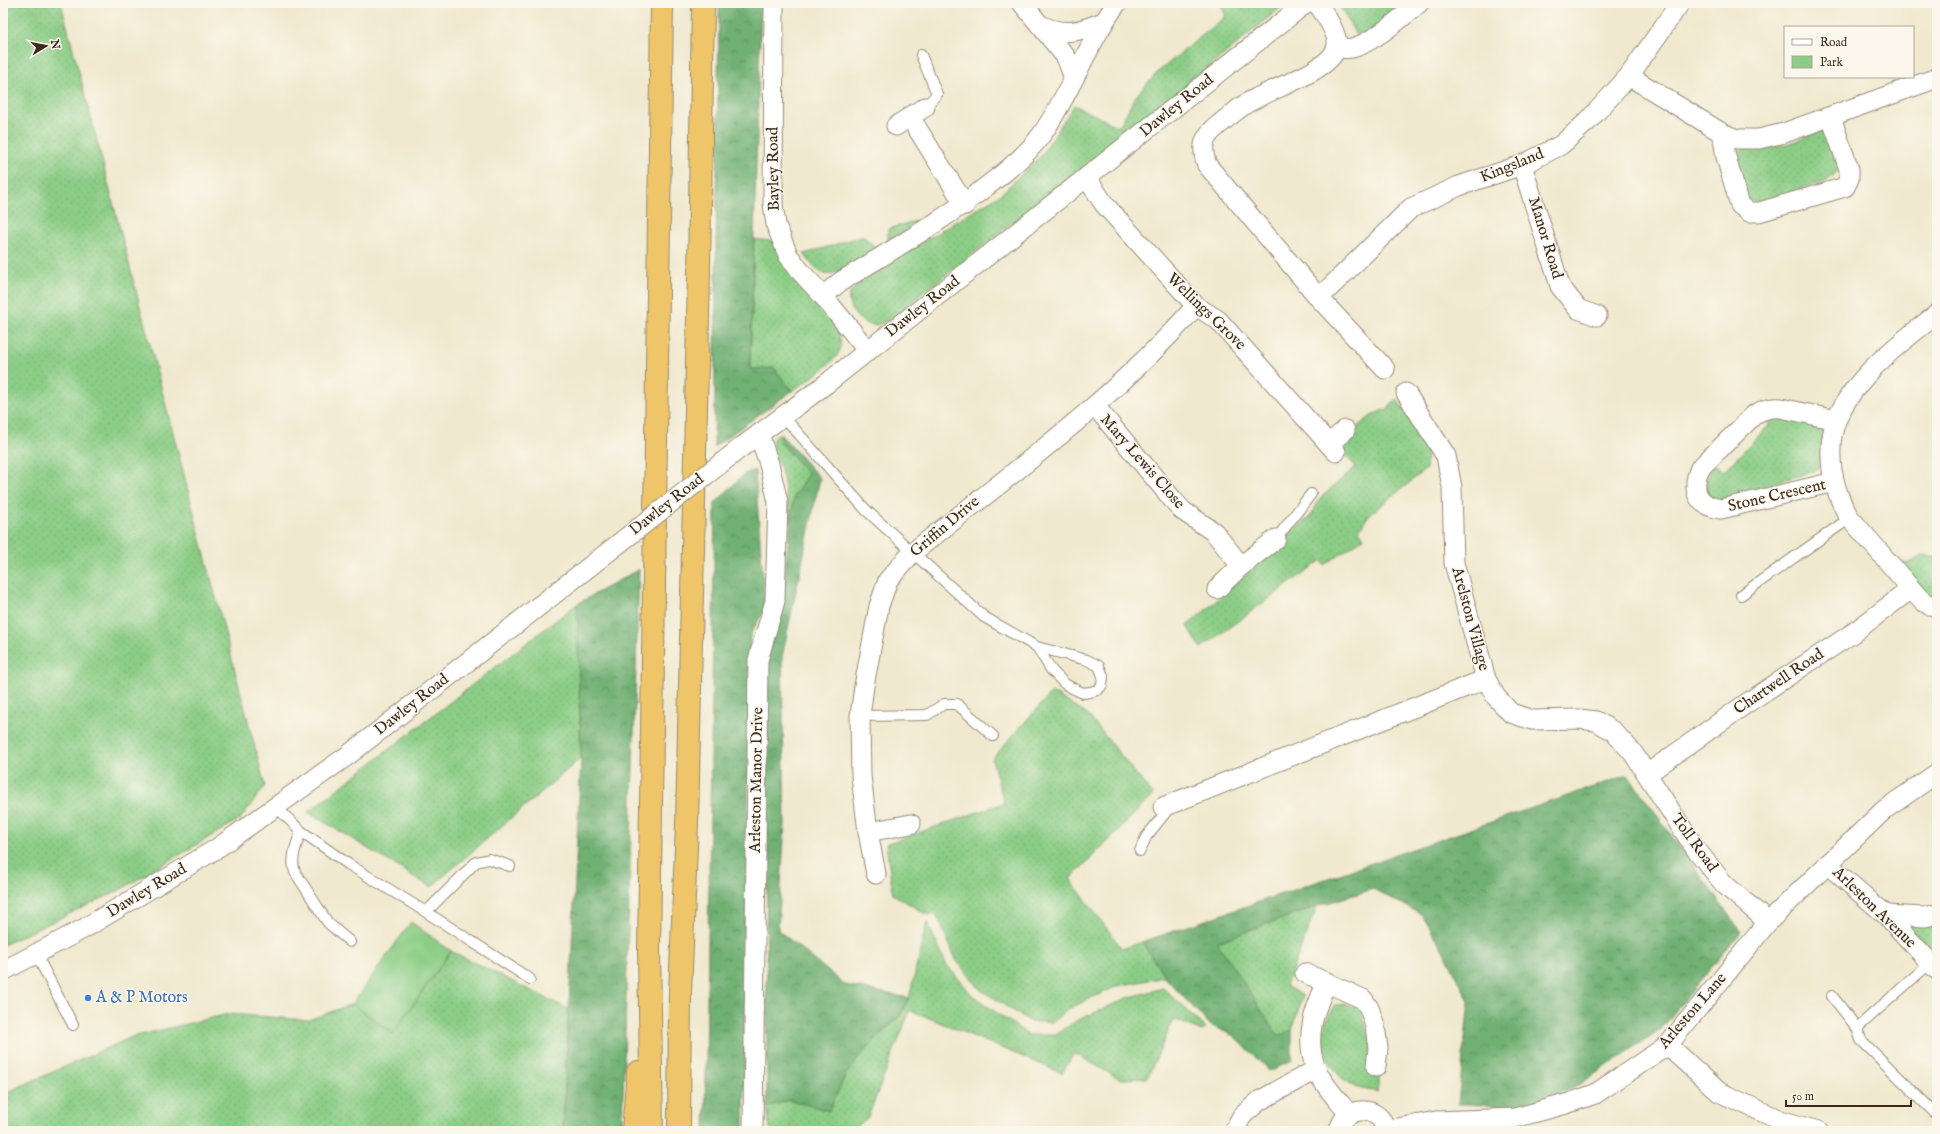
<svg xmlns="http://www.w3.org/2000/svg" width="1940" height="1134" viewBox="0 0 1940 1134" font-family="'IM FELL English',serif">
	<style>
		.green { fill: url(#green-dots); stroke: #637c52 }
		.forest { fill: url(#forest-crowns); stroke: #566d48 }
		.pitch { fill: #8bcd86; stroke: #637c52 }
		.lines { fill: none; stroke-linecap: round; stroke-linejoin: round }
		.lane-casing { stroke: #968a76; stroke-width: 12 }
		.street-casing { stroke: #968a76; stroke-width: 21 }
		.highway-casing { stroke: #968a76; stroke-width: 24 }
		.lane { stroke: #fff; stroke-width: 10 }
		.street { stroke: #fff; stroke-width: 19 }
		.highway { stroke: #eec569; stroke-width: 22 }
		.street-bridge-casing { stroke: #968a76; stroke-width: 21; stroke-linecap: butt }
		.street-bridge { stroke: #fff; stroke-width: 19 }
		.shop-dot { fill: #3f7fe0; stroke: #fbf7ec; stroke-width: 1.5 }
		.labels { text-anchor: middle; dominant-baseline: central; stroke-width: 3; stroke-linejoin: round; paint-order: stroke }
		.street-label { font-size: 16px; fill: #3b2a1e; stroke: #fbf7ec }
		.shop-label { font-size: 16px; fill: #366cbe; stroke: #fbf7ec; text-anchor: start }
	</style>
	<defs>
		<pattern id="green-dots" width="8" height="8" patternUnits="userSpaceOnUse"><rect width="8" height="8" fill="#8bcd86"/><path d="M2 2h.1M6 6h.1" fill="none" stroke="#79b073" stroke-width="1.8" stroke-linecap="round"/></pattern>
		<pattern id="forest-crowns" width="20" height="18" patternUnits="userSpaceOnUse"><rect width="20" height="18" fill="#70b073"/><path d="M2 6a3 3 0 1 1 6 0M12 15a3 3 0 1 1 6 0" fill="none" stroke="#5d8f5e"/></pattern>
	</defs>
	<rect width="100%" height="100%" fill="#fbf7ec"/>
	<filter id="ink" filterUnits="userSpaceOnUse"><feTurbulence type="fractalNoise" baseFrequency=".025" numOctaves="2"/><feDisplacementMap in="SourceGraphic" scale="8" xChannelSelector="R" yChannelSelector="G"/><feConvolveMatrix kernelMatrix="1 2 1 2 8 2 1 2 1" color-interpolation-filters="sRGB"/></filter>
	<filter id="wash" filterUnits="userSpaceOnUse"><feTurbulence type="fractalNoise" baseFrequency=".012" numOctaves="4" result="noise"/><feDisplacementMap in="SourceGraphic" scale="16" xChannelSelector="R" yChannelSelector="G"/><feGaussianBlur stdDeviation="0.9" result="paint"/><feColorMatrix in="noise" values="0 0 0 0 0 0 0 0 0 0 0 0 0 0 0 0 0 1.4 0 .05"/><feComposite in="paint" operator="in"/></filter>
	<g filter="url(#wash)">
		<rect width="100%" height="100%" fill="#f0e9cf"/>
		<!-- green -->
		<g class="green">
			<path d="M3 3H61L265 786 240 819 118 891 3 945Z"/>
			<path d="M1220 3H1286L1162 106 887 321C883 322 879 325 875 325 863 326 848 311 849 298 849 291 856 287 861 283L859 281 1001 194 1041 156 1074 105 1119 127 1135 97 1159 71 1226 16Z"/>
			<path d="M1338 3H1406L1359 40Z"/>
			<path d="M1818 131 1828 133 1840 167 1834 175 1827 181 1759 201H1752L1747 197 1735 156C1748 139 1764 148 1782 145 1794 143 1807 137 1818 131Z"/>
			<path d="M929 217 888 242V229Z"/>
			<path d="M863 236 878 249C868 254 835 278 824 274 815 270 810 262 804 254Z"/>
			<path d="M754 239 779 242 837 323 835 326C838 332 843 343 840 350 836 363 803 383 792 391L774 368 750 370Z"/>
			<path d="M1398 400 1427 452 1426 469 1368 516 1359 531 1364 538 1324 565 1322 560 1201 648 1187 626 1284 542 1282 540 1312 515 1319 499 1356 467 1344 454 1342 445C1351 431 1371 412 1388 409L1392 402Z"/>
			<path d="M1766 416 1811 419 1823 430 1826 439 1822 464 1815 471 1735 494 1729 500H1719L1709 496C1704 482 1707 476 1714 464L1724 471 1769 425Z"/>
			<path d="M780 433 781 435 779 440 809 474 794 496 791 523 781 468 772 452 773 439Z"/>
			<path d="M1922 555 1937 556V598L1926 594 1901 564 1910 563Z"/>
			<path d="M577 604 581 758 431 887 308 812Z"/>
			<path d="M1052 692 1088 715 1153 795 1070 879 1122 949 1142 942 1165 977 1117 986 1068 1009 1052 1022H1031L981 990 956 960 940 922 935 915 926 914 893 894 886 844 1004 803 992 759Z"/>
			<path d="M1317 906 1286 986 1303 996 1292 1030 1278 1036 1216 942Z"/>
			<path d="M927 922 946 964 972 995 1028 1035H1056L1076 1021 1127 998 1163 988 1206 1028 1202 1031 1174 1019 1147 1078 1120 1079 1074 1053 1062 1073 910 1010 868 1117 852 1131H773L770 1128 767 1107 790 1100 829 1110 846 1074 867 1048 900 1016 909 998Z"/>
			<path d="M1937 923V955L1907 926Z"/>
			<path d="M451 951 568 1009 563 1131H3V1094L132 1037 228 1014 309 1020 352 1004 393 1033Z"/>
			<path d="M1344 1004 1354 1008 1356 1005 1361 1010 1380 1074 1377 1092C1369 1090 1357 1089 1350 1084 1331 1073 1319 1046 1325 1024 1327 1017 1332 1011 1336 1005Z"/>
		</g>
		<!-- forest -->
		<g class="forest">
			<path d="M719 3H761L750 369 774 368 792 391 714 447Z"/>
			<path d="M781 435 820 478 782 657 785 824 778 930 845 985 909 998 899 1016 867 1048 846 1074 829 1111 790 1100 767 1107 766 665 781 601 794 496 808 474 779 440Z"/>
			<path d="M755 470 765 609 750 635 744 1131H705L715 503 744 474Z"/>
			<path d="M639 569 622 1131H563L581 758 577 604Z"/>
			<path d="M1628 775 1741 932 1661 1029 1582 1083 1528 1107 1458 1104 1469 1001 1447 957 1421 914 1373 889 1317 906 1217 942 1278 1036 1292 1030V1061L1269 1071 1234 1036 1210 1025 1168 981 1142 942Z"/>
		</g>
		<!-- pitch -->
		<path class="pitch" d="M411 922 451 951 393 1033 352 1004Z"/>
	</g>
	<g filter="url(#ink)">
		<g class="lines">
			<!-- lane casing -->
			<g class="lane-casing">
				<g id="lane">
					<path d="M921 55 937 94 925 107"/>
					<path d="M783 416 866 510 984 617 1037 647 1087 660 1099 666 1103 676 1102 685 1098 690 1090 692 1083 693 1074 689 1065 684 1052 671 1037 647"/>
					<path d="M1276 539 1311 494"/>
					<path d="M1741 595 1850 518"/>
					<path d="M860 716 927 715 944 704H957L993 736"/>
					<path d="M276 807 301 831 348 864 426 912 476 862 489 859 510 866"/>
					<path d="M301 831C297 844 290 858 295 872L328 923 350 942"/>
					<path d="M1140 851 1146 837 1170 807"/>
					<path d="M426 912 530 979"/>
					<path d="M36 954 73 1025"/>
					<path d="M1832 996 1857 1028 1930 963"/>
					<path d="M1857 1028 1861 1040 1937 1115"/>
				</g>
			</g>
			<!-- street casing -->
			<g class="street-casing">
				<g id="street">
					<path d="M774 3 773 204 776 225 788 255 800 271 823 296 868 351"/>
					<path d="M1022 3 1066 57 1074 78"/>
					<path d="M1317 3C1324 13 1341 37 1336 49 1328 72 1270 89 1249 102 1241 106 1234 113 1227 118 1208 133 1198 140 1207 165L1319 298 1385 369"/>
					<path d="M1040 25C1065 36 1078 32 1103 22"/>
					<path d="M1337 48C1342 48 1348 49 1352 48 1371 44 1404 16 1419 3"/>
					<path d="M1629 76 1722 133 1737 139H1759L1784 133 1937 78"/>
					<path d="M910 117 965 205"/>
					<path d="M896 126 925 107"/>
					<path d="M1722 133 1726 157 1740 205 1749 212H1759L1845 187 1849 179V169L1831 117"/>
					<path d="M1522 165 1560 286 1578 309 1597 316"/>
					<path d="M1087 178 1104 204 1196 306 1218 320 1336 452"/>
					<path d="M823 296 840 282C890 251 941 222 987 186 1007 171 1028 154 1042 134 1071 92 1087 44 1117 3"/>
					<path d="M1319 298 1411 208 1459 186 1522 165 1561 145 1588 121 1629 76 1680 3"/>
					<path d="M1937 314C1902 341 1854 377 1837 419 1830 435 1830 454 1832 470 1835 488 1840 503 1850 518L1921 600 1929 605 1937 606"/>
					<path d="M1406 393 1446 456 1452 487 1454 563 1486 679 1496 697 1511 713 1532 720 1579 719 1596 721 1613 731 1633 753 1695 848 1724 884 1768 922"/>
					<path d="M1095 406 1173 500 1183 511 1214 532 1241 566"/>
					<path d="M1329 444 1345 430"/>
					<path d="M743 446 826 384 1306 3"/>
					<path d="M1834 482 1721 509C1696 506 1691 489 1700 468L1755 414C1764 409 1771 407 1781 408L1836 420"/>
					<path d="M1217 589 1241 566 1276 539"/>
					<path d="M1647 774 1747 703 1853 633 1911 589"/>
					<path d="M1163 807 1486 679"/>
					<path d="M868 832 911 824"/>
					<path d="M1827 864 1886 915 1937 970"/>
					<path d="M876 874 868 832 861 776 860 716 864 686 879 606 888 580 912 553C1010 475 1113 400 1196 306"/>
					<path d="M1886 915 1925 917 1937 914"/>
					<path d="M3 971 85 928 216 849 347 756 589 567"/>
					<path d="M1305 973 1363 999 1369 1008 1375 1026 1378 1048 1376 1067"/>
					<path d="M1327 982C1314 1010 1304 1038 1316 1069 1323 1085 1338 1100 1349 1114"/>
					<path d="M1668 1045 1719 1092 1780 1120 1818 1131"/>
					<path d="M1386 1130 1436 1121 1515 1118 1566 1104 1595 1094 1668 1045 1768 922 1884 810 1937 773"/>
					<path d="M753 1131 758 660 775 601 778 502 769 464 759 434"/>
					<path d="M1234 1131 1242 1116 1259 1101 1317 1069"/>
					<path d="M1339 1131C1344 1104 1381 1104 1386 1131"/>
				</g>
			</g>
			<!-- highway casing -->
			<g class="highway-casing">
				<g id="highway">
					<path d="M633 1131 638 1072"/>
					<path d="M652 1131 649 950 662 3"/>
					<path d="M679 1131 680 993 687 824 699 271 703 3"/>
				</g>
			</g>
			<!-- lane -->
			<use href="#lane" class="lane"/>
			<!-- street -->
			<use href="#street" class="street"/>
			<!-- highway -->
			<use href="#highway" class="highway"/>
			<!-- street-bridge casing -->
			<g class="street-bridge-casing">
				<path id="street-bridge" d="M589 567 743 446"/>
			</g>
			<!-- street-bridge -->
			<use href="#street-bridge" class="street-bridge"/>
		</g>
	</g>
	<!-- markers -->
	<circle class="shop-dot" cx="88" cy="998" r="4"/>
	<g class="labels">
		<!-- street labels -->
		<g class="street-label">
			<text transform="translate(1177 106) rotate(-39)">Dawley Road</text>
			<text transform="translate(1512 166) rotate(-22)">Kingsland</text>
			<text transform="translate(774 169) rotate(-91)">Bayley Road</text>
			<text transform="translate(1545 238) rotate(73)">Manor Road</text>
			<text transform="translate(923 307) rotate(-38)">Dawley Road</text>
			<text transform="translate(1206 312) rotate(44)">Wellings Grove</text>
			<text transform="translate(1142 462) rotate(49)">Mary Lewis Close</text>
			<text transform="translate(1777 496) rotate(-13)">Stone Crescent</text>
			<text transform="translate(667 505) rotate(-38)">Dawley Road</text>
			<text transform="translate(945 527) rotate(-40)">Griffin Drive</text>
			<text transform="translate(1470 619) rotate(75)">Arelston Village</text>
			<text transform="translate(1779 682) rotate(-34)">Chartwell Road</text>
			<text transform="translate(412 705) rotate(-38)">Dawley Road</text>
			<text transform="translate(757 780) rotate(-89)">Arleston Manor Drive</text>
			<text transform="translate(1694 843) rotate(54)">Toll Road</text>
			<text transform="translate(147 891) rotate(-31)">Dawley Road</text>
			<text transform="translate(1874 908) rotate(44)">Arleston Avenue</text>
			<text transform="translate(1693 1011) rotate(-49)">Arleston Lane</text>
		</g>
		<!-- shop labels -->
		<g class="shop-label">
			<text x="96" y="998">A &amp; P Motors</text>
		</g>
	</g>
	<!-- margin -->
	<rect width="1940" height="1134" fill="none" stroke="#fbf7ec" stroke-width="16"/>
	<!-- legend -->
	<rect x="1784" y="26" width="130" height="52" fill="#fbf7ec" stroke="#aea59a"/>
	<rect x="1792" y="39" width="20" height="6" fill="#ffffff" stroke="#aea59a"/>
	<text x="1820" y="46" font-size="12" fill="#3b2a1e">Road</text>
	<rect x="1792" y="56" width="20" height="12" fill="#8bcd86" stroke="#aea59a"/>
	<text x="1820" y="66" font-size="12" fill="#3b2a1e">Park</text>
	<!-- north arrow -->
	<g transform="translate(46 46) rotate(80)" stroke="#fbf7ec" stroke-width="3" paint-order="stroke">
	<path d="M0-3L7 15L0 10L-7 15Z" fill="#3b2a1e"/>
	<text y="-6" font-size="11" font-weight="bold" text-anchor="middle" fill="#3b2a1e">N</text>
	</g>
	<!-- scale -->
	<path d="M1786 1100v6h125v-6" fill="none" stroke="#3b2a1e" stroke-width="2"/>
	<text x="1792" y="1100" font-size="12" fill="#3b2a1e" stroke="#fbf7ec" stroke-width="3" paint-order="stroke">50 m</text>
</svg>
